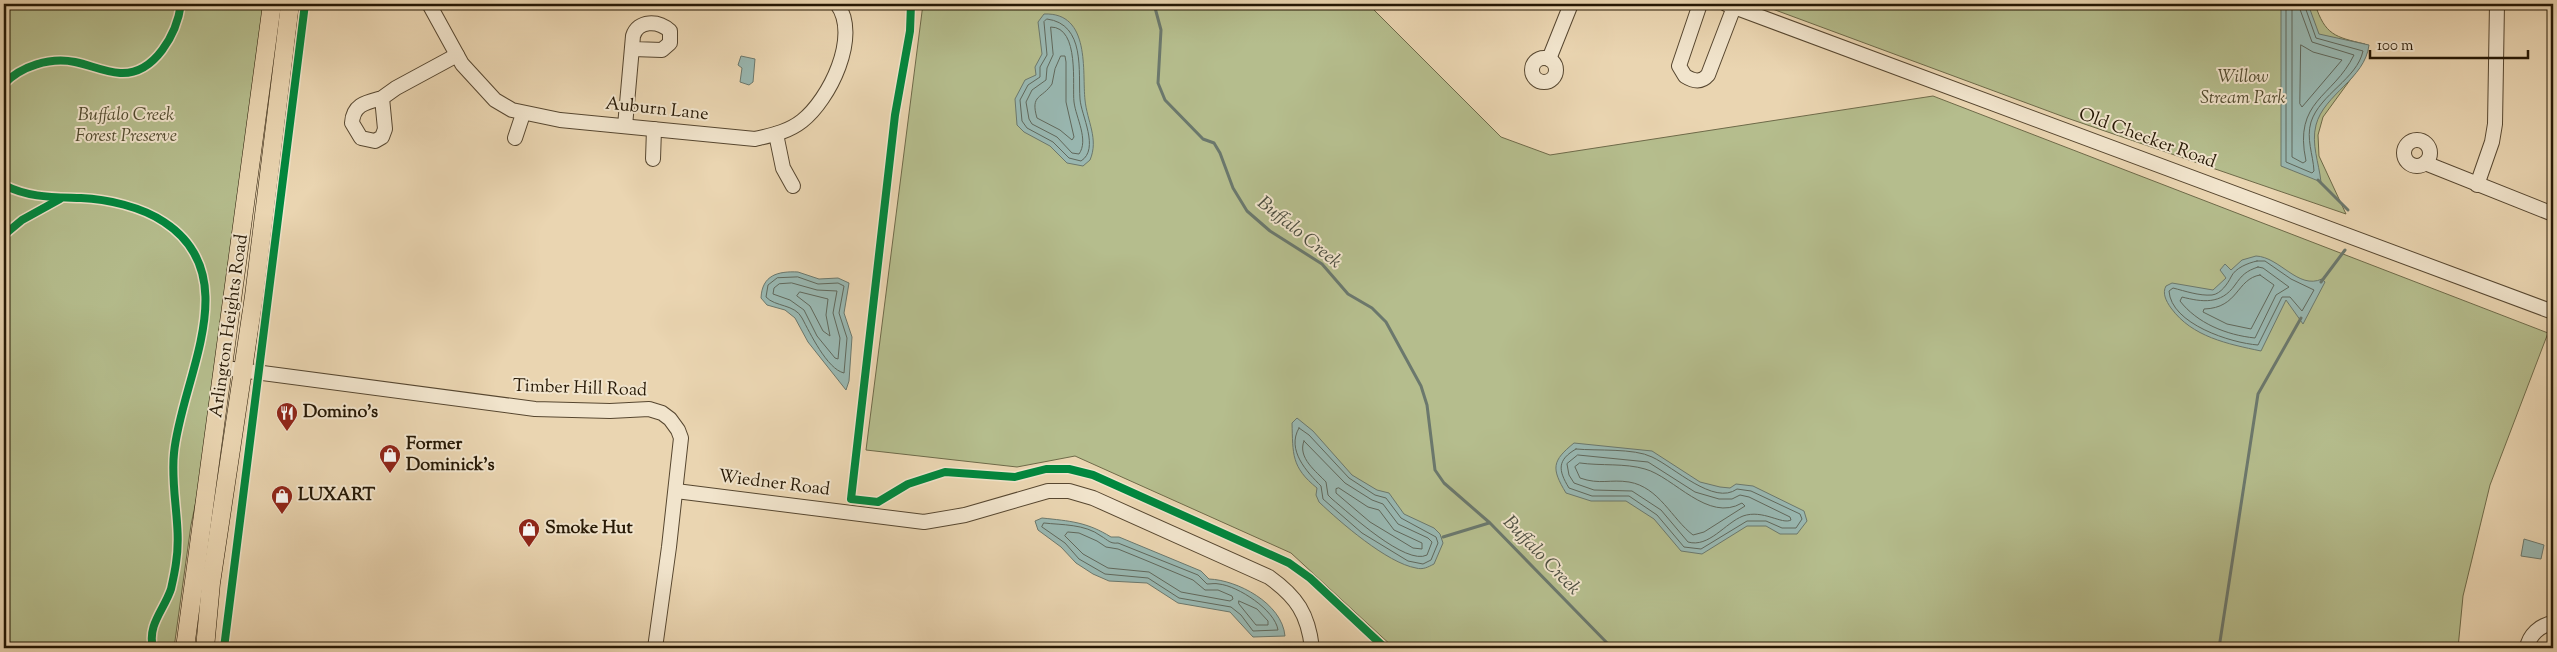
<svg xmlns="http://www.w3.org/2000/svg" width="2557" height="652" viewBox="0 0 2557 652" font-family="'Sorts Mill Goudy',serif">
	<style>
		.green { fill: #b5bd8d; stroke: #6e6a49 }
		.water { fill: #99b8b2; stroke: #6b786d }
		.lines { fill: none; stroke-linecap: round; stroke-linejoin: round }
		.shore { stroke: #60685c; stroke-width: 1 }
		.stream { stroke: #6b786d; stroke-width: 3 }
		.minor-casing { stroke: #574730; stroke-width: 16 }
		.major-casing { stroke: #261805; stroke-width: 19 }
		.minor { stroke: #f1e4cc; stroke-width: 14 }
		.major { stroke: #ead5b1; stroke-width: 18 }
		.cycleway-casing { stroke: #f1e4cc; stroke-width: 11 }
		.cycleway { stroke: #00873e; stroke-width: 8 }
		.labels { text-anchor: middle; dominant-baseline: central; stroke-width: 4; stroke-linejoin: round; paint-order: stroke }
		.park-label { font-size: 18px; font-style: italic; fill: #514a2e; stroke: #f1e4cc }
		.street-label { font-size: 18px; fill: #261805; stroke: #f1e4cc }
		.poi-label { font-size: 18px; font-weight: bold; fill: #261805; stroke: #f1e4cc; text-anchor: start }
		.water-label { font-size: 19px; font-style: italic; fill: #4e5042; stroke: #f1e4cc }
	</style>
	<rect width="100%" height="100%" fill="#ead5b1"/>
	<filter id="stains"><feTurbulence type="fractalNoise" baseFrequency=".004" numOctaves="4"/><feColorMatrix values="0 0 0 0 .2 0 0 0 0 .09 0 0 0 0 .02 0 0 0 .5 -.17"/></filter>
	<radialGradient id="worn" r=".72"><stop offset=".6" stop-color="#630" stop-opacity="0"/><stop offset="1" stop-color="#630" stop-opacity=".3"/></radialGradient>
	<!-- green -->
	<g class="green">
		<path d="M4 4H266L205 458 191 525 174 648H4Z"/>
		<path d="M923 4H1368L1501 137 1550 155 1933 96 2548 333 2490 485 2463 596 2458 648H1394L1291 553 1075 456 1017 467 866 450Z"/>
		<path d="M1759 4H2315C2325 35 2335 37 2365 44L2361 65 2323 117 2318 135 2319 156 2346 214 2067 118Z"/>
	</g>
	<!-- water -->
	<g class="water">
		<path d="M2281 4H2308L2319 34 2369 45C2365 79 2324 94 2316 125 2311 144 2319 163 2321 182L2281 166Z"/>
		<path d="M1044 14C1091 12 1082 72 1085 100 1087 121 1099 139 1090 160L1083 166 1067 163 1050 146 1024 132 1017 125 1015 99 1025 80 1036 75 1035 67 1042 54 1038 22Z"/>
		<path d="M741 56 755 59 753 82 749 85 740 82 742 68 738 65Z"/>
		<path d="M2256 256C2280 257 2298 290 2322 279L2325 282 2303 324 2286 300 2261 351C2228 344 2192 337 2171 308 2166 301 2162 293 2166 286L2172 283 2213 290 2226 278 2220 270 2225 264 2231 270 2242 260Z"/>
		<path d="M798 272 819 279 838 278 849 283 844 313 852 337 849 381 846 390 808 342 795 318 785 310 767 305 761 298C762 275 778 271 798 272Z"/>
		<path d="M1297 418 1313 431 1352 475 1377 490 1389 493 1404 514 1434 528 1440 534 1443 543 1434 564C1428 567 1423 570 1416 568 1387 563 1340 522 1319 502L1316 495 1317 488C1291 467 1293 454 1292 423Z"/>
		<path d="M1574 443 1652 451 1700 482 1720 487 1730 488 1736 484 1753 486 1804 511 1807 521 1797 534H1780L1766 526H1747L1702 554 1681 551 1654 519 1626 501H1591L1566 493C1551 468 1552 461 1574 443Z"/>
		<path d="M1042 518C1070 521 1087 522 1111 537H1119L1201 571 1209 579C1237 580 1282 603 1285 636L1253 637 1230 612 1178 603 1147 583 1109 581 1093 574 1076 563 1061 547 1038 530 1035 521Z"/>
		<path d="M2524 539 2544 545 2541 559 2521 556Z"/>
	</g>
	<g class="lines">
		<!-- shore -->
		<g class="shore">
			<path d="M2286 4V162L2312 173 2314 171C2313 154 2306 139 2311 122 2320 94 2357 79 2363 51L2316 38 2304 4"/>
			<path d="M2292 4V157L2303 163 2306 161C2293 100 2333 98 2354 55L2312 42 2298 4"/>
			<path d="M1047 19C1086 24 1078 72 1080 99 1081 115 1100 149 1081 161L1069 158 1053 142 1027 128 1022 121 1020 100 1028 85 1040 77V67L1047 55 1044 22Z"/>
			<path d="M1051 27C1080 27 1072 86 1074 102 1076 118 1089 140 1079 154L1072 153 1057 137 1032 124 1029 119 1026 102 1032 90 1046 80 1047 68 1053 55Z"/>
			<path d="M2301 45 2313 52 2342 60 2302 107 2300 104Z"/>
			<path d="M1061 56H1065L1066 62V102L1074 137 1072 140 1060 130 1037 118C1030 94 1042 99 1052 84L1055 69Z"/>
			<path d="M2257 261H2265L2291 279 2314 290 2302 311 2290 297H2282L2258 345C2231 343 2171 324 2169 291L2173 288C2185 291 2199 296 2212 295 2221 294 2228 283 2231 277 2235 268 2248 263 2257 261Z"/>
			<path d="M2258 267 2263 268 2289 287 2276 295 2255 338C2226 335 2197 323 2180 301L2182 297C2202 302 2221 305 2235 285 2242 275 2246 271 2258 267Z"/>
			<path d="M2260 275 2274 285 2251 329 2227 324 2203 312 2204 309C2239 308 2236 279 2260 275Z"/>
			<path d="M798 277 818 284 838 283 844 286 839 313 847 338 844 373C827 369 810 333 802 318 795 304 775 307 766 297L768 285 777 278Z"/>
			<path d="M792 283 817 290 837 291 833 313 840 338 838 359 835 358 817 336 804 310 790 300 773 294 774 288 779 284Z"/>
			<path d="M800 292 828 299 826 315 830 336 823 331 810 306 797 296Z"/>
			<path d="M1299 428 1309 435 1349 478 1375 495 1386 498 1401 518 1436 537 1438 543 1431 560 1423 564 1408 561 1362 533 1323 499 1321 486C1307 472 1286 450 1299 428Z"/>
			<path d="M1304 441 1345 483 1372 500 1383 504 1398 524 1428 538 1432 542 1427 555C1406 566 1349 513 1332 499L1328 495 1326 482C1317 472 1297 458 1304 441Z"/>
			<path d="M1576 449C1597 451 1634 448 1652 457 1674 467 1714 506 1737 489L1751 491 1800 514 1802 519 1796 528H1782L1766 521H1747L1701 549 1684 547 1657 515 1629 496H1592L1569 488C1558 470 1557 460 1576 449Z"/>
			<path d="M1578 455 1648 462 1695 492 1719 499H1732L1740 495 1749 497 1790 517 1791 520C1782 525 1763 509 1743 516 1725 523 1709 548 1688 542L1661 510 1632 491 1594 490 1574 483 1569 475 1567 464Z"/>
			<path d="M1580 463C1601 466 1625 463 1645 469 1674 477 1708 523 1742 503L1745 506 1704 532 1693 535C1672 519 1659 487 1629 482 1610 479 1600 485 1580 478L1575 467Z"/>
			<path d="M1339 488 1368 507 1379 510 1394 530 1422 543V549L1413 548 1370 522 1336 493V489Z"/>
			<path d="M1044 523C1062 525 1085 524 1101 536 1108 540 1110 544 1118 543L1198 575 1207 584C1211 584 1215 583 1219 584 1238 586 1275 610 1278 630L1253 631 1241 615 1231 607 1179 598 1148 578 1105 574 1079 559 1065 543 1042 527Z"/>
			<path d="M1068 532 1079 533 1097 541 1106 547 1118 549 1145 560 1193 580 1205 590H1218L1232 596 1233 599 1230 601 1181 592 1149 572 1108 568 1083 554 1065 536Z"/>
			<path d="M1239 601 1257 609 1268 621V625H1256L1239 604Z"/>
		</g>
		<!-- stream -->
		<g class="stream">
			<path d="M1154 4 1161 30 1158 83 1165 100 1203 139 1214 143 1220 153 1233 188 1247 211 1270 231 1322 264 1348 294 1372 308 1386 322 1421 386 1427 405 1435 470 1444 483 1490 523 1612 648"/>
			<path d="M2318 180 2348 210"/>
			<path d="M2321 282 2345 250"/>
			<path d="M1443 537 1489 523"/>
			<path d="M2219 648 2258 394 2301 318"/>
		</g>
		<!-- minor casing -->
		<g class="minor-casing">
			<g id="minor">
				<path d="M429 4 462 64 495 100 512 110 560 120 755 139C772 135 788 132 802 121 829 100 861 36 837 4"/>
				<path d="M1700 4 1679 66 1685 76C1693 81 1701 83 1708 75L1734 7"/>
				<path d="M1726 4 2553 312"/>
				<circle cx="1544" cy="70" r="12"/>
				<path d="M1549 59 1571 4"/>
				<path d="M382 98C367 102 353 104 352 123L361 138 375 141 382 137 385 129 382 98 396 88 457 55"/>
				<path d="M625 126 633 36C638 20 658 20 670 31V43L662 50 633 49"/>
				<path d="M776 134 783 168 793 186"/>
				<path d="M515 138 523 114"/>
				<circle cx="2417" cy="153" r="13"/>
				<path d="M653 159 654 129"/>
				<path d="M2425 163 2553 214"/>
				<path d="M2477 185 2492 142 2495 124 2497 4"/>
				<path d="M225 368 535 409 610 411 649 409 662 413 670 419 678 430 681 438 669 547 655 648"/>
				<path d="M676 491 924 522 965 515 1048 491H1069L1093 498 1269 577C1297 597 1308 614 1312 648"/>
				<path d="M2527 648C2529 635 2540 625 2553 623"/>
			</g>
		</g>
		<!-- major casing -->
		<g class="major-casing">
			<g id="major">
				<path d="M185 648 272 4"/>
				<path d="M205 648 211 583 254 296 290 4"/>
			</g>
		</g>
		<!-- minor -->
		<use href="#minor" class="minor"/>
		<!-- major -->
		<use href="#major" class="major"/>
		<!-- cycleway casing -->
		<g class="cycleway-casing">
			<g id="cycleway">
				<path d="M911 4 910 31 895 115 851 499 878 502 908 484 945 472 1015 477 1046 469H1069L1093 475 1289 563 1310 578 1385 648"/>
				<path d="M4 84C21 66 50 57 75 62 90 65 104 72 120 73 155 75 177 33 181 4"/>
				<path d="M4 185C29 198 54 197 81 198 107 199 142 207 164 222 247 276 181 379 174 453 170 489 182 526 176 563 175 571 173 580 171 589 164 610 147 625 153 648"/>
				<path d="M4 235 22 220 60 199"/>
				<path d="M224 648 305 4"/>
			</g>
		</g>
		<!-- cycleway -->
		<use href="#cycleway" class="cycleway"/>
	</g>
	<!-- icons -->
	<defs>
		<g id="restaurant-pin" transform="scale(1.125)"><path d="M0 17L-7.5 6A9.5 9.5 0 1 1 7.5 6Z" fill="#8f2418" stroke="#f1e4cc"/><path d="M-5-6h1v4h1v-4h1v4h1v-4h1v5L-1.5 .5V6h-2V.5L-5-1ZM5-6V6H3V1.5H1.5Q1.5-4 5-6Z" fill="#fff"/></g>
		<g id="shop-pin" transform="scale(1.125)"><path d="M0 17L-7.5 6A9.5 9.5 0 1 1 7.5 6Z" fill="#8f2418" stroke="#f1e4cc"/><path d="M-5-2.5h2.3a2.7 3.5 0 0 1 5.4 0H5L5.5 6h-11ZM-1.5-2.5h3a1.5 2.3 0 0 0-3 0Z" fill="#fff"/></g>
	</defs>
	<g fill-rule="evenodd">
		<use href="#restaurant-pin" x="287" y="413"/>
		<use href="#shop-pin" x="390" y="455"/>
		<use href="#shop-pin" x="282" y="496"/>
		<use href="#shop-pin" x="529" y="529"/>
	</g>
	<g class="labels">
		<!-- park labels -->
		<g class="park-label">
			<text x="2243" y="78">Willow<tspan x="2243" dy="21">Stream Park</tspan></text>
			<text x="126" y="116">Buffalo Creek<tspan x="126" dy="21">Forest Preserve</tspan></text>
		</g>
		<!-- street labels -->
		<g class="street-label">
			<text transform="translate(657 110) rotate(6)">Auburn Lane</text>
			<text transform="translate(2147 139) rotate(20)">Old Checker Road</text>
			<text transform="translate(230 326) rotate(-82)">Arlington Heights Road</text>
			<text transform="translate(580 389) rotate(2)">Timber Hill Road</text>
			<text transform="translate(774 484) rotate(7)">Wiedner Road</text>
		</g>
		<!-- poi labels -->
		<g class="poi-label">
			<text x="303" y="413">Domino's</text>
			<text x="406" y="445">Former<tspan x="406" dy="21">Dominick's</tspan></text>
			<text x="298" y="496">LUXART</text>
			<text x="545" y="529">Smoke Hut</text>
		</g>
		<!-- water labels -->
		<g class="water-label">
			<text transform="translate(1299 233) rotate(39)">Buffalo Creek</text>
			<text transform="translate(1541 556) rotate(46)">Buffalo Creek</text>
		</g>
	</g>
	<!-- margin -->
	<rect width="2557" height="652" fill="none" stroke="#ead5b1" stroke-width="20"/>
	<rect x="5" y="5" width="2547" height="642" fill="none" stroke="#261805" stroke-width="2.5"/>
	<rect x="10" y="10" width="2537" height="632" fill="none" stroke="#261805"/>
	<!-- scale -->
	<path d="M2370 50v8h158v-8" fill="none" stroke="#261805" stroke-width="2.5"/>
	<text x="2377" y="50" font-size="15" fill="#261805" stroke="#f1e4cc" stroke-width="4" paint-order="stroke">100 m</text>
	<rect width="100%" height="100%" filter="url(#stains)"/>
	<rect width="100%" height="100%" fill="url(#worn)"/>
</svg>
